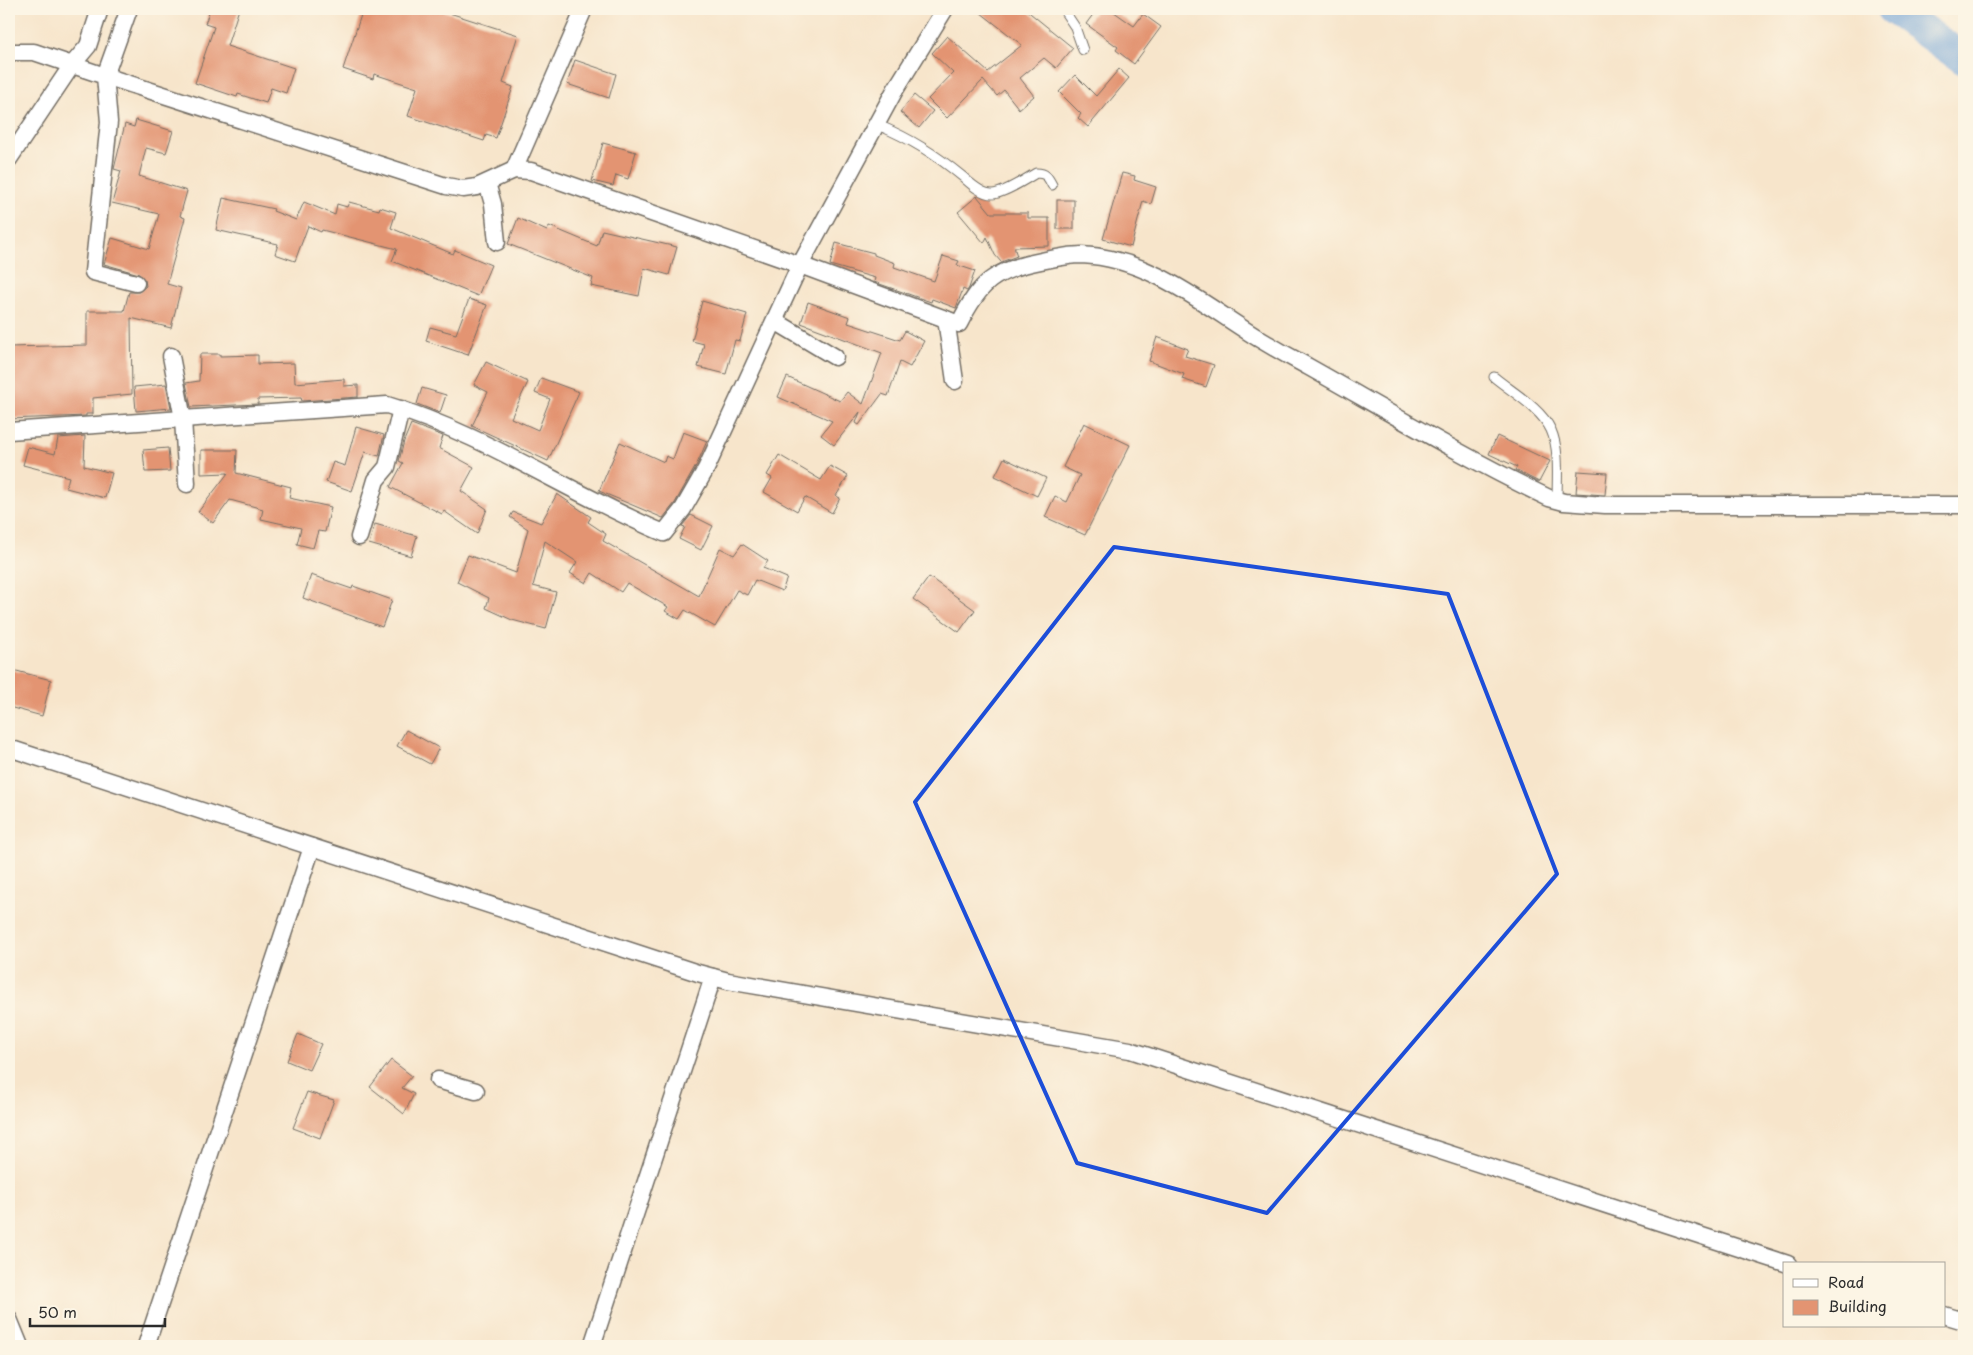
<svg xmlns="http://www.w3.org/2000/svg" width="1973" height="1355" viewBox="0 0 1973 1355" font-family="'Playpen Sans',sans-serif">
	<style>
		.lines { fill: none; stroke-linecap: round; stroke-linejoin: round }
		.river { stroke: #699dd5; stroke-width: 32 }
		.building { fill: #e39472 }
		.lane-casing { stroke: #726c63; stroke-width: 11 }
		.street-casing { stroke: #726c63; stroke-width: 19 }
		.lane { stroke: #fff; stroke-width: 9 }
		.street { stroke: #fff; stroke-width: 16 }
		.marked { fill: none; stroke: #1d4ed8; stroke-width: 4; stroke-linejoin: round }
	</style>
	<rect width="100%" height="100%" fill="#fcf5e5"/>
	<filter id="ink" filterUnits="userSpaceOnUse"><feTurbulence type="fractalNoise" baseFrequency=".02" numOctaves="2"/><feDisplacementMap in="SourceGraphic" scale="10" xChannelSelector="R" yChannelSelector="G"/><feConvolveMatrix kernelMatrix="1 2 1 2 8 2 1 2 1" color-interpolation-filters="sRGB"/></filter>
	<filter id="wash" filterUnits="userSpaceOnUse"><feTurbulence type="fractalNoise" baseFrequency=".0096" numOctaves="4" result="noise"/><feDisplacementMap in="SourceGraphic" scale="20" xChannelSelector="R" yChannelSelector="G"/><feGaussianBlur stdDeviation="1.12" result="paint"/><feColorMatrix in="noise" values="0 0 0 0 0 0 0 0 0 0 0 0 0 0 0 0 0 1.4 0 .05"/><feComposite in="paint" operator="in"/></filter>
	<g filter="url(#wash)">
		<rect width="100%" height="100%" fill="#f7e5cb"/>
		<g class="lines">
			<!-- river -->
			<path class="river" d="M1893 9 1964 59"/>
		</g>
		<g id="blocks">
			<!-- building -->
			<g class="building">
				<path d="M210 9H239L227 46 294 68 286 93 271 88 266 103 238 94 237 97 195 83 214 27 205 24Z"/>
				<path d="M363 9H437L518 35 503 83 513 87 496 138 486 135 484 141 408 116 417 88 374 74 373 79 343 69Z"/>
				<path d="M976 9H1025L1073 48 1056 68 1044 58 1020 78 1034 96 1019 109 1004 90 997 96 983 80 947 118 928 99 953 73 932 53 947 36 988 72 1022 45Z"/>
				<path d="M1097 9H1110L1134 26 1143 14 1161 27 1134 64 1116 50 1118 47 1086 24Z"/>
				<path d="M575 60 616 74 609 98 567 84Z"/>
				<path d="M1119 69 1129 78 1088 127 1078 118 1081 114 1059 92 1075 75 1096 96Z"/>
				<path d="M914 95 933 111 919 128 900 112Z"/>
				<path d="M136 120 173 131 166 153 146 148 139 176 187 191 180 216 185 218 167 284 181 288 171 328 131 318 132 394 93 398V414H86V416L9 419V347L87 345V311H124L129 292H139L146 286 145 280 139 274 104 264 112 238 149 249 159 214 112 203 121 171 114 169 125 124 134 127Z"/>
				<path d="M603 143 636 152 628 179 616 175 613 186 592 181Z"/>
				<path d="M1122 173 1135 176 1134 180 1156 187 1151 204 1143 201 1131 247 1103 239Z"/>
				<path d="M977 196 991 213H1028V218H1049V246L1014 247 1017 256 1001 262 995 255 987 237 984 243 958 212Z"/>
				<path d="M223 198 274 209 273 211 296 220 304 202 335 215 337 204 347 207 349 202 379 210 380 207 396 212 391 228 453 254 455 250 491 265 478 296 392 261 397 249 322 230 321 232 308 226 295 261 275 254 278 244 216 230Z"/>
				<rect x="1057" y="200" width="17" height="29"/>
				<path d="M518 218 547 231 549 226 597 246 602 230 677 247 669 275 644 268 639 296 591 286 593 278 508 244Z"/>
				<path d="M836 243 874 253V255L895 263 894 267 934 281 943 256 959 261 957 265 975 271 969 288 967 291 963 289 956 308 932 299 931 302 874 282 875 278 830 265Z"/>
				<path d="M469 299 487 305 468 355 426 341 430 327 456 334Z"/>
				<path d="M702 301 747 314 740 341 735 340 726 374 698 367 704 344 692 341Z"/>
				<path d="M808 302 850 317 848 323 900 340 905 331 924 341 910 367 900 362 888 396 882 394 859 425 856 423 860 412 834 445 821 435 832 421 778 397 787 377 840 401 847 392 863 404 882 353 801 323Z"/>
				<path d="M1157 337 1188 349 1185 356 1214 365 1206 387 1182 379 1184 374 1149 361Z"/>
				<path d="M200 354H220V356L258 355V364L294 363 295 383 344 379V386L358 385V397L302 401 301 398 258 399V404L191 407 186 383 199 381Z"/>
				<path d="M486 362 528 382 511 418 538 430 550 399 535 393 541 378 579 392 548 461 472 426 488 392 474 385Z"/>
				<path d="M166 384 171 408 136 411 134 387Z"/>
				<path d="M422 388 446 395 440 413 417 404Z"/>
				<path d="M1084 423 1130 445 1085 535 1045 517 1055 496 1067 502 1080 475 1063 467Z"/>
				<path d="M411 424 443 436 439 448 474 467 461 491 487 509 477 534 444 511 442 514 390 487 403 463 399 461 404 441Z"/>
				<path d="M356 427 384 435 379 456 365 452 352 491 326 482 333 462 345 466Z"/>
				<path d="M683 432 707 441 697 464 675 503 663 518 599 491 620 442 664 462 666 456 673 459Z"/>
				<path d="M85 436 84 466 112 473 105 498 66 488 69 477 23 465 28 447 55 454 58 438Z"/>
				<path d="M1497 436 1550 461 1539 482 1515 470 1517 467 1489 454Z"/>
				<path d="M168 448 170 471 145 472 143 450Z"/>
				<path d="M201 450H237L236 473 291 487 289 498 331 507 325 532 318 531 313 548 297 544 301 528 261 519 263 509 230 500 213 523 198 512 228 473 201 474Z"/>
				<path d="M779 455 821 480 830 466 848 476 836 496 840 498 832 513 805 497 797 511 764 492 772 478 767 475Z"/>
				<path d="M1004 458 1046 478 1037 496 995 476Z"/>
				<path d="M1578 471 1607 473 1605 495 1576 493Z"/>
				<path d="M557 494 591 517 588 522 606 534 603 541 699 596 720 548 734 555 742 544 768 561 763 568 787 578 782 591 755 580 747 595 737 590 715 627 685 610 679 619 665 611 668 607 627 583 621 592 592 573 586 583 570 573 577 562 545 541 533 586 556 592 546 629 512 620 486 608 489 598 457 582 468 555 516 573 528 529 510 517 513 512 541 523Z"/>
				<path d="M691 515 713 526 701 550 679 539 685 527 682 526Z"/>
				<path d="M375 524 417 536 411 556 369 544Z"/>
				<path d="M311 575 352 589 353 586 392 600 382 627 303 598Z"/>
				<path d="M929 577 975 610 959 632 913 599Z"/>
				<path d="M9 669 51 680 42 716 9 707Z"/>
				<path d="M406 730 439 748 430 764 397 746Z"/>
				<path d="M298 1034 321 1044 309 1070 287 1061Z"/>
				<path d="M391 1060 412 1076 402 1088 414 1094 404 1114 370 1087Z"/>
				<path d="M307 1092 334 1100 320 1138 293 1128Z"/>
			</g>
		</g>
	</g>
	<g filter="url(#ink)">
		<use href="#blocks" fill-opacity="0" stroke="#726c63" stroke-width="1"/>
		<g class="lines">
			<!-- lane casing -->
			<g class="lane-casing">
				<g id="lane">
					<path d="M1063 9 1075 27 1083 50"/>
					<path d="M878 125C911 139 935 154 963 177 970 183 981 194 992 194 1003 194 1026 179 1036 173 1046 173 1048 177 1052 185"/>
					<path d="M1494 377C1512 392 1541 408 1551 430 1560 450 1557 479 1557 500"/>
				</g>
			</g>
			<!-- street casing -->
			<g class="street-casing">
				<g id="street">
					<path d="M129 9 105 76 446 186 463 189 477 187 514 170 531 171 800 265 959 324C980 282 994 270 1041 261 1055 258 1069 255 1082 255 1151 258 1205 306 1261 340 1276 349 1292 358 1307 366 1387 411 1467 459 1549 498L1564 502 1605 505H1964"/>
					<path d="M9 52H34L105 76 109 122 93 272 136 283"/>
					<path d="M9 159 72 65 88 46 100 9"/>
					<path d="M514 170 584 9"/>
					<path d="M487 183 493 204 497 242"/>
					<path d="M946 319 955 381"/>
					<path d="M775 321 835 357"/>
					<path d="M171 356 183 419 187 484"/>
					<path d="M9 431 387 405C485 434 570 494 664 533L683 509 706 469 800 265 895 90 945 9"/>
					<path d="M359 537 376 480 387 467 401 409"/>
					<path d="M9 748 698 973 728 981 1130 1050 1788 1264"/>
					<path d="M438 1080 476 1091"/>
					<path d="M1944 1315 1964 1321"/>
					<path d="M9 1319 20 1346"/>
					<path d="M146 1346 312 847"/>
					<path d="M592 1346 713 977"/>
				</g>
			</g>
			<!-- lane -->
			<use href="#lane" class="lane"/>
			<!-- street -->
			<use href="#street" class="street"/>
		</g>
	</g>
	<!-- marked area -->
	<path class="marked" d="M1114 547 1448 594 1557 874 1267 1213 1077 1163 915 802Z"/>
	<!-- margin -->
	<rect width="1973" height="1355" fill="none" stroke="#fcf5e5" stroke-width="30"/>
	<!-- legend -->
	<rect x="1783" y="1262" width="162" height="65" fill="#fcf5e5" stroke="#a8a49b"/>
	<rect x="1793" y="1279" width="25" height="8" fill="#ffffff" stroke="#a8a49b"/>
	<text x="1828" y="1288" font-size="15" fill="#2b2b2b">Road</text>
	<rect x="1793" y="1300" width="25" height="15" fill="#e39472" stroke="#a8a49b"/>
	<text x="1828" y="1312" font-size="15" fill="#2b2b2b">Building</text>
	<!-- scale -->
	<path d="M30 1318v8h135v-8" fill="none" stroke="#2b2b2b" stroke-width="2.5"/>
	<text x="38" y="1318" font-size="15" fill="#2b2b2b" stroke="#fcf5e5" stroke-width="4" paint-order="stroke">50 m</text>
</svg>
